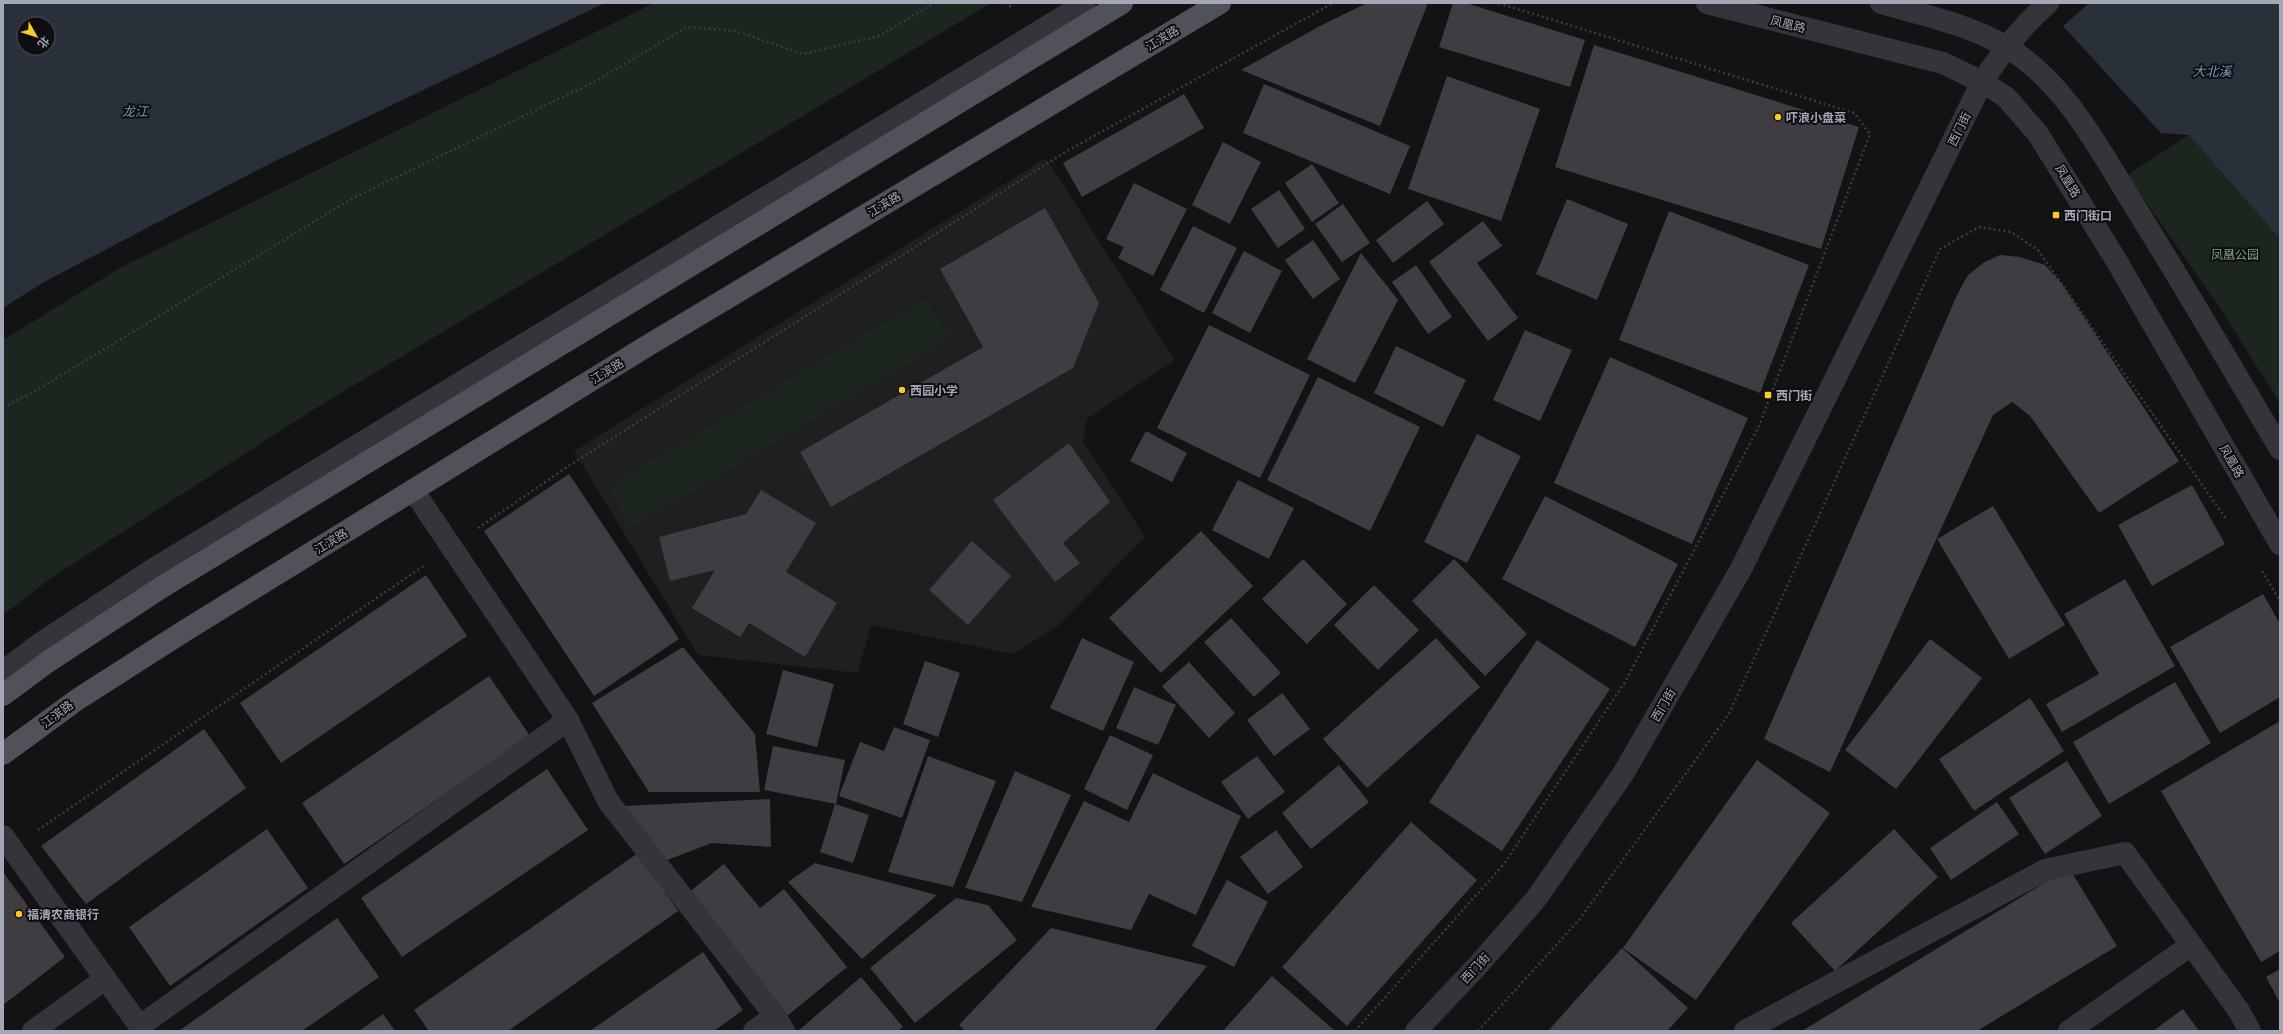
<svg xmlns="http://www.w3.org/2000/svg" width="2283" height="1034" viewBox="0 0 2283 1034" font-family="Montserrat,'Noto Sans SC',sans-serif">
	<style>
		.built { fill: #1f1f22 }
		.green { fill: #1d251f }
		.water { fill: #293039; fill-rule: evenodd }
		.pier { fill: #131315 }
		.building { fill: #3d3d42 }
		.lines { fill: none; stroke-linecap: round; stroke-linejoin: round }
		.path { stroke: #3a3b41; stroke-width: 2.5; stroke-dasharray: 2 3; stroke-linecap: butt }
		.service { stroke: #34343a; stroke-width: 21 }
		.minor { stroke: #34343a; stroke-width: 22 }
		.tertiary { stroke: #34343a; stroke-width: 22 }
		.primary { stroke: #505159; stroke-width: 22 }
		.poi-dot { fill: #f9ca27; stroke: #0e0e10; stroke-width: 1.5 }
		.labels { text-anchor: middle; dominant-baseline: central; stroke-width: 4; stroke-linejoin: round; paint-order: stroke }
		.street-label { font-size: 12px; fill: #a4a8b6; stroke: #0e0e10 }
		.poi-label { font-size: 12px; font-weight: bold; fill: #a4a8b6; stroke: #0e0e10; text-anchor: start }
		.park-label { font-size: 12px; fill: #7aa281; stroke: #0e0e10 }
		.water-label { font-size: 13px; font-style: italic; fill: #7992b3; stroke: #0e0e10 }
	</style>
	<rect width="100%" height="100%" fill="#131315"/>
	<!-- built -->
	<path class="built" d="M1046 158 1175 360 1087 419 1083 441 1145 537 1058 626 1013 654 871 625 858 673 698 655 574 451Z"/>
	<!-- green -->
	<g class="green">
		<path d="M654 3H991L324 403 51 578 3 615V340L120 268Z"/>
		<path d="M2189 135 2280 239V403L2220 308 2127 175Z"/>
		<path d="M926 298 950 339 632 527 608 486Z"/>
	</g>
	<!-- water -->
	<g class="water">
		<path d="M3 3H605L271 163 44 282 3 308ZM24 24H48V48H24Z"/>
		<path d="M2042 3H2280V239L2189 135 2161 133Z"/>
	</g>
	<!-- pier -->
	<path class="pier" d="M2040 3H2089L2062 27Z"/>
	<!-- building -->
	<g class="building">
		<path d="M1367 3H1428L1380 126 1241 70 1320 26Z"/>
		<path d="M1453 3H1466L1585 40 1570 87 1439 47Z"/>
		<path d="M1594 45 1859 127 1821 249 1555 167Z"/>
		<path d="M1447 76 1540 109 1501 221 1408 189Z"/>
		<path d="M1264 84 1410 146 1390 194 1243 133Z"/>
		<path d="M1184 94 1204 128 1082 197 1063 163Z"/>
		<path d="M1223 142 1261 162 1230 224 1192 205Z"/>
		<path d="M1312 164 1339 203 1312 222 1285 183Z"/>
		<path d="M1134 183 1187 209 1153 276 1118 258 1124 247 1106 239Z"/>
		<path d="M1279 190 1305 229 1278 248 1251 209Z"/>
		<path d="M1567 199 1628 224 1597 300 1536 274Z"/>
		<path d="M1427 201 1444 224 1393 263 1376 240Z"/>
		<path d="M1343 204 1370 243 1342 262 1315 224Z"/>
		<path d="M1045 208 1099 303 1073 368 831 507 800 452 983 347 940 269Z"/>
		<path d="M1669 211 1809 265 1760 393 1619 340Z"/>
		<path d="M1483 221 1502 246 1477 263 1518 318 1488 341 1429 262Z"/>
		<path d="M1193 226 1237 248 1204 313 1160 290Z"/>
		<path d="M1313 240 1340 279 1313 299 1285 260Z"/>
		<path d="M1244 251 1282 271 1250 333 1212 313Z"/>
		<path d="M1361 253 1398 300 1355 383 1307 359Z"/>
		<path d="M2000 255 2020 257 2045 265 2062 284 2179 461 2099 513 2030 416 2012 402 1993 415 1830 772 1764 739 1957 295 1968 275 1983 263Z"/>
		<path d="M1416 265 1452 317 1428 334 1392 282Z"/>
		<path d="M1209 325 1310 375 1260 478 1157 428Z"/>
		<path d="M1525 330 1572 350 1540 421 1493 400Z"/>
		<path d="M1396 346 1466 380 1443 427 1374 393Z"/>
		<path d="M1610 357 1748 418 1692 544 1554 483Z"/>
		<path d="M1318 377 1420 427 1370 531 1267 480Z"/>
		<path d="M1146 431 1187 453 1172 482 1130 461Z"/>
		<path d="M1477 434 1521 456 1467 563 1424 542Z"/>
		<path d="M1069 443 1110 502 1063 543 1080 563 1055 582 993 500Z"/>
		<path d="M569 474 679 639 594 696 484 531Z"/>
		<path d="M1238 480 1294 508 1269 559 1212 530Z"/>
		<path d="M2192 485 2225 544 2152 586 2118 525Z"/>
		<path d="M761 490 816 523 786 572 837 603 805 657 749 623 740 637 692 608 715 570 670 581 659 537 746 514Z"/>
		<path d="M1545 496 1678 564 1635 647 1502 579Z"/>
		<path d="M1993 506 2065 625 2009 659 1937 539Z"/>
		<path d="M1201 531 1253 586 1161 673 1109 618Z"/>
		<path d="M972 541 1011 576 968 625 929 590Z"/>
		<path d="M1303 559 1347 604 1307 644 1262 599Z"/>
		<path d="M1454 559 1527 634 1485 676 1412 601Z"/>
		<path d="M426 575 467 636 281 763 240 703Z"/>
		<path d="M2125 579 2175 666 2062 732 2046 704 2099 674 2064 614Z"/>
		<path d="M1374 585 1419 630 1378 670 1334 625Z"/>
		<path d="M2263 594 2280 624V697L2220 733 2170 647Z"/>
		<path d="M1231 618 1281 673 1254 697 1204 642Z"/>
		<path d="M1082 638 1134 662 1103 731 1050 708Z"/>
		<path d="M1436 638 1480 687 1367 788 1323 739Z"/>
		<path d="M1930 639 1982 678 1896 789 1845 750Z"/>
		<path d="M1537 640 1610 689 1502 851 1429 802Z"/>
		<path d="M683 647 755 734 760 792H649L592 703Z"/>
		<path d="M925 661 960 673 938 737 903 724Z"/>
		<path d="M1189 662 1235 713 1209 738 1162 686Z"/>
		<path d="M783 670 834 684 817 747 766 734Z"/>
		<path d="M489 676 530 736 344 864 302 803Z"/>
		<path d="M2175 682 2211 743 2109 804 2073 742Z"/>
		<path d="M1134 687 1176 705 1158 745 1116 728Z"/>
		<path d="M1282 693 1310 729 1274 756 1247 720Z"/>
		<path d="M2030 698 2064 751 1974 811 1939 759Z"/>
		<path d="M2280 721V951L2261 962 2161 791Z"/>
		<path d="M894 727 930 740 902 818 839 796 860 742 884 751Z"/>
		<path d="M204 729 246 788 86 904 41 846Z"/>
		<path d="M1110 735 1153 755 1127 810 1084 789Z"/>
		<path d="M773 746 845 760 836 804 764 790Z"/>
		<path d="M928 756 996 781 953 887 888 872Z"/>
		<path d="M1257 756 1285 792 1248 819 1221 782Z"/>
		<path d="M1757 760 1830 813 1696 1000 1623 948Z"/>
		<path d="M2067 761 2102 816 2045 854 2009 798Z"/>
		<path d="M1339 765 1369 802 1311 849 1282 813Z"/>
		<path d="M547 769 588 830 402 957 361 898Z"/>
		<path d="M1015 771 1071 795 1022 902 965 888Z"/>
		<path d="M1153 773 1241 816 1196 915 1149 894 1131 930 1031 907 1084 801 1129 822Z"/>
		<path d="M770 799 771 847 712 843 662 862 625 806Z"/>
		<path d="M1997 802 2019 834 1951 880 1930 848Z"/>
		<path d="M835 804 869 815 853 863 820 852Z"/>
		<path d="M1411 822 1477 880 1347 1026 1282 967Z"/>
		<path d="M267 829 308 888 170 986 129 927Z"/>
		<path d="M1894 829 1938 877 1835 971 1791 923Z"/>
		<path d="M1276 830 1303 867 1268 894 1240 857Z"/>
		<path d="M638 853 678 911 508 1031H429L414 1010Z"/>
		<path d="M815 863 937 895 862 959 788 882Z"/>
		<path d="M724 864 760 908 784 889 847 967 787 1016 688 893Z"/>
		<path d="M2069 868 2117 946 1977 1031H1802Z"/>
		<path d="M3 872 65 957 3 1005Z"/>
		<path d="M1227 880 1268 902 1234 967 1192 946Z"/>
		<path d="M956 898 988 905 1017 940 915 1023 870 968Z"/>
		<path d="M337 918 379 977 302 1031H179Z"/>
		<path d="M1051 928 1207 966 1154 1031H965L959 1025Z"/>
		<path d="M1622 948 1688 1008 1667 1031H1548Z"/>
		<path d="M703 952 743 1010 714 1031H590Z"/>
		<path d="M2280 969V1003L2266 977Z"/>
		<path d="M1272 976 1335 1031H1223Z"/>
		<path d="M861 977 903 1027 898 1031H798Z"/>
		<path d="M2183 1009 2199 1031H2153Z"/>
		<path d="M383 1014 395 1031H359Z"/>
	</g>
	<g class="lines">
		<!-- path -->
		<g class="path">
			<path d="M1005 3 1013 8"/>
			<path d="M3 407 34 392 351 199 594 82 687 27 736 31 803 54 879 36 934 3"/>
			<path d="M478 528 573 463 1067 151 1333 3"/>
			<path d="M2262 571 2280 601"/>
			<path d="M38 830 425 565"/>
			<path d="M1355 1031 1504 864 1625 682 1759 426 1870 134 1854 113 1498 3"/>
			<path d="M1478 1031 1579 920 1729 714 1940 249 1979 227 2011 232 2038 250 2226 519"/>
		</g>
		<!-- service -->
		<path class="service" d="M3 671 40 643 151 570 1085 3"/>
		<!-- minor -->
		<g class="minor">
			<path d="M413 490 568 720 608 801 775 1016 784 1031"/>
			<path d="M3 836 143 1031"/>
			<path d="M140 1026 568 720"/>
			<path d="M33 1031 105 979"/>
			<path d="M754 1031 775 1016"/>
			<path d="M1745 1031 2045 870 2125 853 2239 1011 2250 1031"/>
			<path d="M2069 1031 2191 945"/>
		</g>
		<!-- tertiary -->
		<g class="tertiary">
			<path d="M1707 3 1943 63 1982 82 2006 97 2038 134 2116 260 2280 544"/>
			<path d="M1881 3C1923 15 1967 24 2005 46 2067 83 2100 151 2137 210 2186 289 2233 369 2280 449"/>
			<path d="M1416 1031 1480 963 1536 899 1623 774 1741 569 1982 82C2003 51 2020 28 2048 3"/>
		</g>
		<!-- primary -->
		<g class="primary">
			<path d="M3 695 49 661 162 587 1122 3"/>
			<path d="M3 754 78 699 186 630 647 346 1220 3"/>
		</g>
	</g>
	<!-- markers -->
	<g class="poi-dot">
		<circle cx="1778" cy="117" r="4"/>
		<rect x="2052" y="211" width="8" height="8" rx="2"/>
		<circle cx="902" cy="390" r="4"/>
		<rect x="1764" y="391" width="8" height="8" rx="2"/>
		<circle cx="19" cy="914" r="4"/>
	</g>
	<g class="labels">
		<!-- street labels -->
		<g class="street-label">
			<text transform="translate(1788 24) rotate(14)">凤凰路</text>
			<text transform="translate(1162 38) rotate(-31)">江滨路</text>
			<text transform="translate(1959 129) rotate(-64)">西门街</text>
			<text transform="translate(2068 181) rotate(58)">凤凰路</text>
			<text transform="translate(884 204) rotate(-31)">江滨路</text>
			<text transform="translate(607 371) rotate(-32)">江滨路</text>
			<text transform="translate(2232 461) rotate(60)">凤凰路</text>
			<text transform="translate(331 541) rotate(-32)">江滨路</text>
			<text transform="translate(1663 705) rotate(-60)">西门街</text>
			<text transform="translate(57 714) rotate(-37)">江滨路</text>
			<text transform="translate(1475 968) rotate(-47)">西门街</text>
		</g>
		<!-- poi labels -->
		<g class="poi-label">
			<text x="1786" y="117">吓浪小盘菜</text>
			<text x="2064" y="215">西门街口</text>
			<text x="910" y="390">西园小学</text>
			<text x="1776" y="395">西门街</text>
			<text x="27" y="914">福清农商银行</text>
		</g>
		<!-- park labels -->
		<g class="park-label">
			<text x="2235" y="254">凤凰公园</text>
		</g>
		<!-- water labels -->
		<g class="water-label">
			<text x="2212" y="71">大北溪</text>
			<text x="135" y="111">龙江</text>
		</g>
	</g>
	<!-- border -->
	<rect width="2283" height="1034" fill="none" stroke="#a4a8b6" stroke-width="8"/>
	<!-- north arrow -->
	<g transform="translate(36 36) rotate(129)"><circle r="19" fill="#0e0e10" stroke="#4a4c52"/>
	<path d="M0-3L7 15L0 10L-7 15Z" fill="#f9ca27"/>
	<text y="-6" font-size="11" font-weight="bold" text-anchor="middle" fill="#a4a8b6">北</text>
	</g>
</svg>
